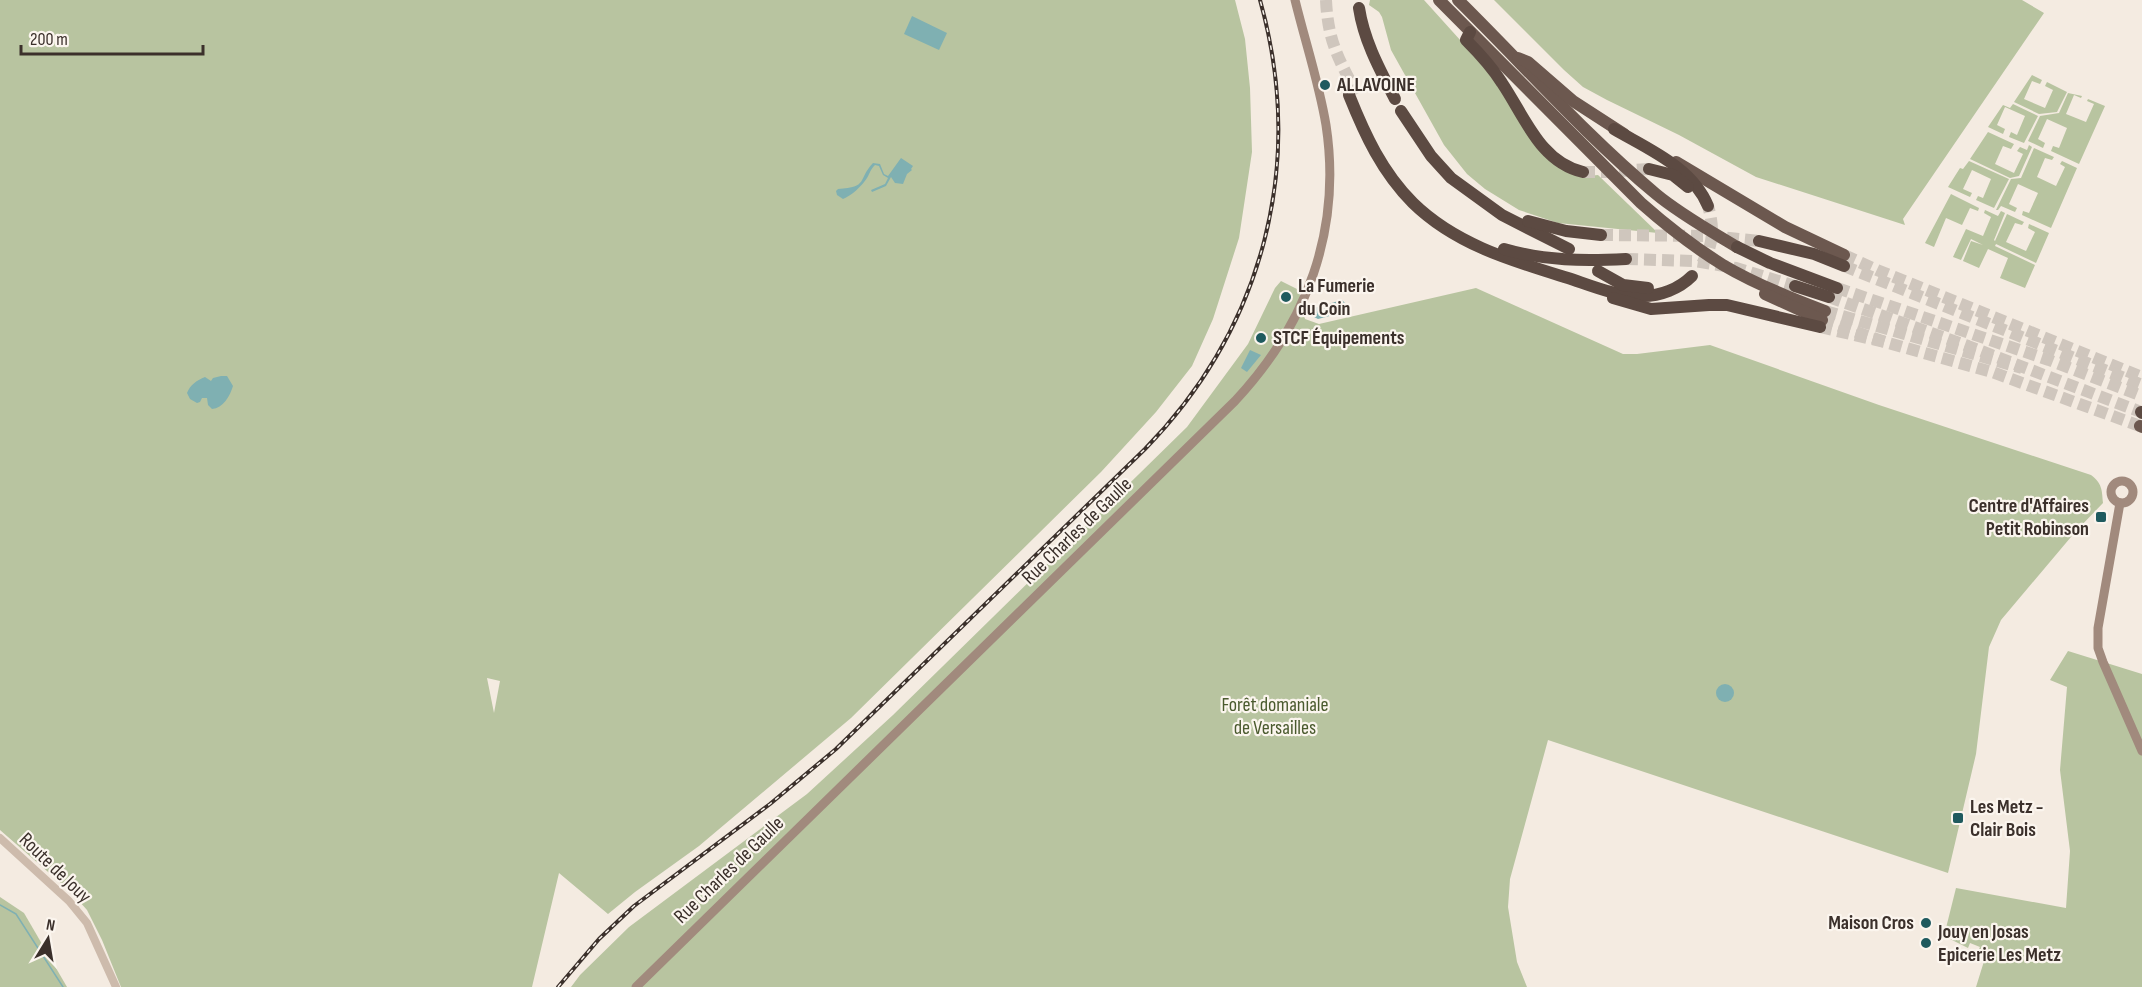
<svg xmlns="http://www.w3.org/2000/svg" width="2142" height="987" viewBox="0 0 2142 987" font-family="'Sofia Sans Condensed',sans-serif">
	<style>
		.green { fill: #b8c4a0; fill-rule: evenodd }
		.water { fill: #7fb0b2 }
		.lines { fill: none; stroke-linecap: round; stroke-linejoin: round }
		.stream { stroke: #7fb0b2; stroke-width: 1.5 }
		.trunk-tunnel { stroke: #cfc6bd; stroke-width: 12; stroke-dasharray: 12 6; stroke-linecap: butt }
		.motorway-tunnel { stroke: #cfc6bd; stroke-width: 12; stroke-dasharray: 12 6; stroke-linecap: butt }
		.tertiary { stroke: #cdbbac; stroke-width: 8 }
		.secondary { stroke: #a18a7d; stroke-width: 9 }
		.trunk { stroke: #6c584f; stroke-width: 12 }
		.motorway { stroke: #5c4a42; stroke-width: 12 }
		.rail-casing { stroke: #3b302b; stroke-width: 4 }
		.rail { stroke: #fbf5ee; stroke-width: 1.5; stroke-dasharray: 4.5; stroke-linecap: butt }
		.poi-dot { fill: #1f5a5e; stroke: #fbf5ee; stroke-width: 2 }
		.labels { text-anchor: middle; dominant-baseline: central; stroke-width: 4.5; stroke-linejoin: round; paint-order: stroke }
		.poi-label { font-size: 20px; font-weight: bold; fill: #3b302b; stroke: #fbf5ee; text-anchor: start }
		.street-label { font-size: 20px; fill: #3b302b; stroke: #fbf5ee }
		.park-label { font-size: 20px; fill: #4a5a2e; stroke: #fbf5ee }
	</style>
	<rect width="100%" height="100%" fill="#f4ebe1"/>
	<!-- green -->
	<g class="green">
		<path d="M0 0H1235L1245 39 1250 88 1252 152 1239 238 1213 319 1192 366 1156 412 1101 472 851 718 699 846 635 892 608 914 559 873 532 987H121L102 940 87 910 71 892 0 830ZM487 678 500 681 494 713Z"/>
		<path d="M1370 0H1424L1489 72 1507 99 1576 174 1587 176 1598 175 1658 233 1558 223 1519 210 1485 189 1467 174 1444 145 1391 50 1382 17 1379 12 1369 5Z"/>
		<path d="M1494 0H2022L2044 13 1903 219 1905 225 1756 177 1679 135 1607 100 1583 87 1564 70Z"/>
		<path d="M2032 75 2042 80 2040 84 2032 81 2024 99 2045 108 2053 90 2045 86 2047 82 2067 92 2057 112 2039 114 2014 102Z"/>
		<path d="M2068 93 2082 96 2081 98 2074 95 2066 114 2086 122 2094 104 2087 101 2088 99 2105 106 2079 164 2051 151 2053 146 2059 148 2067 128 2047 119 2038 139 2045 143 2043 148 2028 141 2040 116 2059 113Z"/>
		<path d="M2013 104 2038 116 2024 143 2009 137 2011 132 2017 135 2025 116 2005 107 1997 125 2005 129 2003 134 1988 127 2003 105 2010 108Z"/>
		<path d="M1988 132 2014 144 2011 149 2003 146 1995 164 2014 173 2023 154 2017 151 2020 147 2027 150 2029 145 2032 147 2019 176 2010 178 1970 159Z"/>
		<path d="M2034 148 2054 157 2052 160 2045 158 2037 177 2056 186 2065 167 2060 164 2062 161 2077 168 2051 228 2022 215 2023 211 2029 213 2038 193 2018 184 2009 204 2017 208 2015 212 2001 206 1998 210H1996L2011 179 2021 178Z"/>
		<path d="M1969 161 2009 179 1994 208 1976 200 1978 196 1983 198 1991 179 1972 170 1963 189 1972 193 1970 197 1948 187 1960 168 1963 169Z"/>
		<path d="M1951 194 1979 208 1978 211 1970 208 1962 225 1946 218 1934 247 1925 243Z"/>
		<path d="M1985 210 1998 216 2001 211 2005 213 1994 240 1995 241 2007 214 2024 222 2022 225 2015 223 2006 242 2026 251 2035 232 2028 228 2029 224 2049 233 2036 263 1996 244 1995 246 2035 265 2025 288 2000 278 2008 258 1988 249 1979 268 1963 261 1971 241 1983 245 1971 239 1961 260 1953 257 1966 229 1983 236 1991 217 1984 213Z"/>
		<path d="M1281 281 1299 290 1305 319 1319 324 1476 288 1623 354H1637L1710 345 1879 405 2091 475C2102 483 2102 490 2103 503L2076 531 2001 620 1989 647 1976 754 1948 873 1548 740 1510 879 1508 907 1517 962 1527 987H571L580 975 629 927 807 794 893 715 1187 427 1248 344 1275 288Z"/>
		<path d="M2068 651 2142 674V987H1976L1985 958 1977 953 1980 947 1970 943 1968 948 1944 936 1956 888 2066 908 2070 851 2060 770 2067 687 2050 680Z"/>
		<path d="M0 897 24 913 67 987H0Z"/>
	</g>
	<!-- water -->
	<g class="water">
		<path d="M912 16 947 33 939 50 904 34Z"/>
		<path d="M901 158 913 166 911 169 912 170 907 174 903 184 895 183 891 177 886 186 872 192 871 190 885 184 888 178 883 175 879 166 875 165C870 170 870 173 867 178 862 186 851 196 843 199L837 195 836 191 838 189C869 187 857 180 873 163L880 164 884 174 888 176Z"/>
		<path d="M1342 300 1348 306 1345 312 1318 319 1312 316 1311 313 1314 308Z"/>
		<path d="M1250 350 1261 355 1247 372 1241 368Z"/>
		<path d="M221 376H227L233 386C230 396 223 408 212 409L208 405 207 398H202L200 402 197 403 190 399 187 393C190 385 197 380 205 377L211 381 213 378Z"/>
		<circle cx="1725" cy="693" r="9"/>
	</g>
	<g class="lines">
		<!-- stream -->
		<path class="stream" d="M0 905 16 914 63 987"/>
		<!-- trunk-tunnel -->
		<g class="trunk-tunnel">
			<path d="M1844 255 1877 270 2142 377"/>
			<path d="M1825 311 2022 368"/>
			<path d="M1822 320 1885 342 1992 372 2140 426"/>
		</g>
		<!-- motorway-tunnel -->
		<g class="motorway-tunnel">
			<path d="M1326 0C1328 41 1338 58 1357 94"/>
			<path d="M1583 172H1605L1649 169"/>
			<path d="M1601 235 1710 236 1759 241"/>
			<path d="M1626 259 1694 261 1736 268 1795 286"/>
			<path d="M1702 264C1714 245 1714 226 1708 206"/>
			<path d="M1844 266 2142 385"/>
			<path d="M1837 288 2049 360 2142 396"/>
			<path d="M1829 297 1968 346 2141 412"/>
			<path d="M1820 327 1885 342"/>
		</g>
		<!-- tertiary -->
		<path class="tertiary" d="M0 838 69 901 87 923 116 987"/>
		<!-- secondary -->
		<g class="secondary">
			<circle cx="2122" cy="492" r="11"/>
			<path d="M2120 503 2098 628V648L2103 662 2142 751"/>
			<path d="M636 987 1235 401C1307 324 1342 230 1326 125 1319 83 1305 41 1295 0"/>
		</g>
		<!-- trunk -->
		<g class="trunk">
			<path d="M1439 0 1641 203C1667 226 1694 247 1723 265 1755 284 1790 298 1825 311"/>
			<path d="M1458 0C1524 65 1585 135 1656 194 1680 214 1709 230 1737 247"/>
			<path d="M1518 58 1528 62 1573 101 1624 134"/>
			<path d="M1676 162 1785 227 1844 255"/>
			<path d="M1765 294 1822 320"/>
			<path d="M2140 426 2142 427"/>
		</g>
		<!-- motorway -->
		<g class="motorway">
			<path d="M1359 8C1364 41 1380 70 1395 99"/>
			<path d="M1470 32 1466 40C1480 54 1492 67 1502 83 1525 117 1540 162 1583 172"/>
			<path d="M1349 95C1365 135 1382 172 1413 203 1456 245 1513 261 1568 278 1592 286 1617 297 1643 296 1660 296 1679 289 1692 276"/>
			<path d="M1401 111 1431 156 1451 178 1502 215 1569 249"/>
			<path d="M1614 129C1648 149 1692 167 1708 206"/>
			<path d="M1649 169 1673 175 1688 187"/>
			<path d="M1528 221 1566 231 1601 235"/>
			<path d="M1759 241 1814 254 1844 266"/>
			<path d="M1737 247 1770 263 1837 288"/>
			<path d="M1504 249C1545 261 1584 261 1626 259"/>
			<path d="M1598 271 1623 285 1648 288"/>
			<path d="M1795 286 1829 297"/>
			<path d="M1613 298 1651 309 1709 305H1727L1820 327"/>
			<path d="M2141 412 2142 413"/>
		</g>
		<!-- rail casing -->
		<g class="rail-casing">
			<path id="rail" d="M558 987 599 939 634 906 770 804 836 749 1145 449C1264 327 1306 164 1260 0"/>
		</g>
		<!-- rail -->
		<use href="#rail" class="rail"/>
	</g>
	<!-- markers -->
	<g class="poi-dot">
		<circle cx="1325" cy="85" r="6"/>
		<circle cx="1286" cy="297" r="6"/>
		<circle cx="1261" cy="338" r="6"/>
		<rect x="2095" y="511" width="12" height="12" rx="3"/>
		<rect x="1952" y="812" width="12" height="12" rx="3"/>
		<circle cx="1926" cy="923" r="6"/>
		<circle cx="1926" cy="943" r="6"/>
	</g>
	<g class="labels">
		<!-- poi labels -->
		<g class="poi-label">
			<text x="1337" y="85">ALLAVOINE</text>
			<text x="1298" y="286">La Fumerie<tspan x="1298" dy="23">du Coin</tspan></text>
			<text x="1273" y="338">STCF Équipements</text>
			<text x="2089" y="506" text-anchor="end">Centre d'Affaires<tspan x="2089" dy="23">Petit Robinson</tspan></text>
			<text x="1970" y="807">Les Metz -<tspan x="1970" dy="23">Clair Bois</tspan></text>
			<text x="1914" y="923" text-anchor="end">Maison Cros</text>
			<text x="1938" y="932">Jouy en Josas<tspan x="1938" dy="23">Epicerie Les Metz</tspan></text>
		</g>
		<!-- street labels -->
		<g class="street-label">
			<text transform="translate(1077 531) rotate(-44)">Rue Charles de Gaulle</text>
			<text transform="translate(55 868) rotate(44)">Route de Jouy</text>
			<text transform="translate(729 870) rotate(-44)">Rue Charles de Gaulle</text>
		</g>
		<!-- park labels -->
		<g class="park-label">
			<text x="1275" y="705">Forêt domaniale<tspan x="1275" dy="23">de Versailles</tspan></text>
		</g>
	</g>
	<!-- north arrow -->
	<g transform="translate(48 939) rotate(11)" stroke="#fbf5ee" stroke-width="4.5" paint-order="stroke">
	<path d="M0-4.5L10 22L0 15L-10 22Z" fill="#3b302b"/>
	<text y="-9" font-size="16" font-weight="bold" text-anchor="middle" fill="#3b302b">N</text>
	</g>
	<!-- scale -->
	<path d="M21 45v9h182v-9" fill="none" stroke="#3b302b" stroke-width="3"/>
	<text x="30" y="45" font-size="18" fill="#3b302b" stroke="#fbf5ee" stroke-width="4.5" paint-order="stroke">200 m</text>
</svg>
